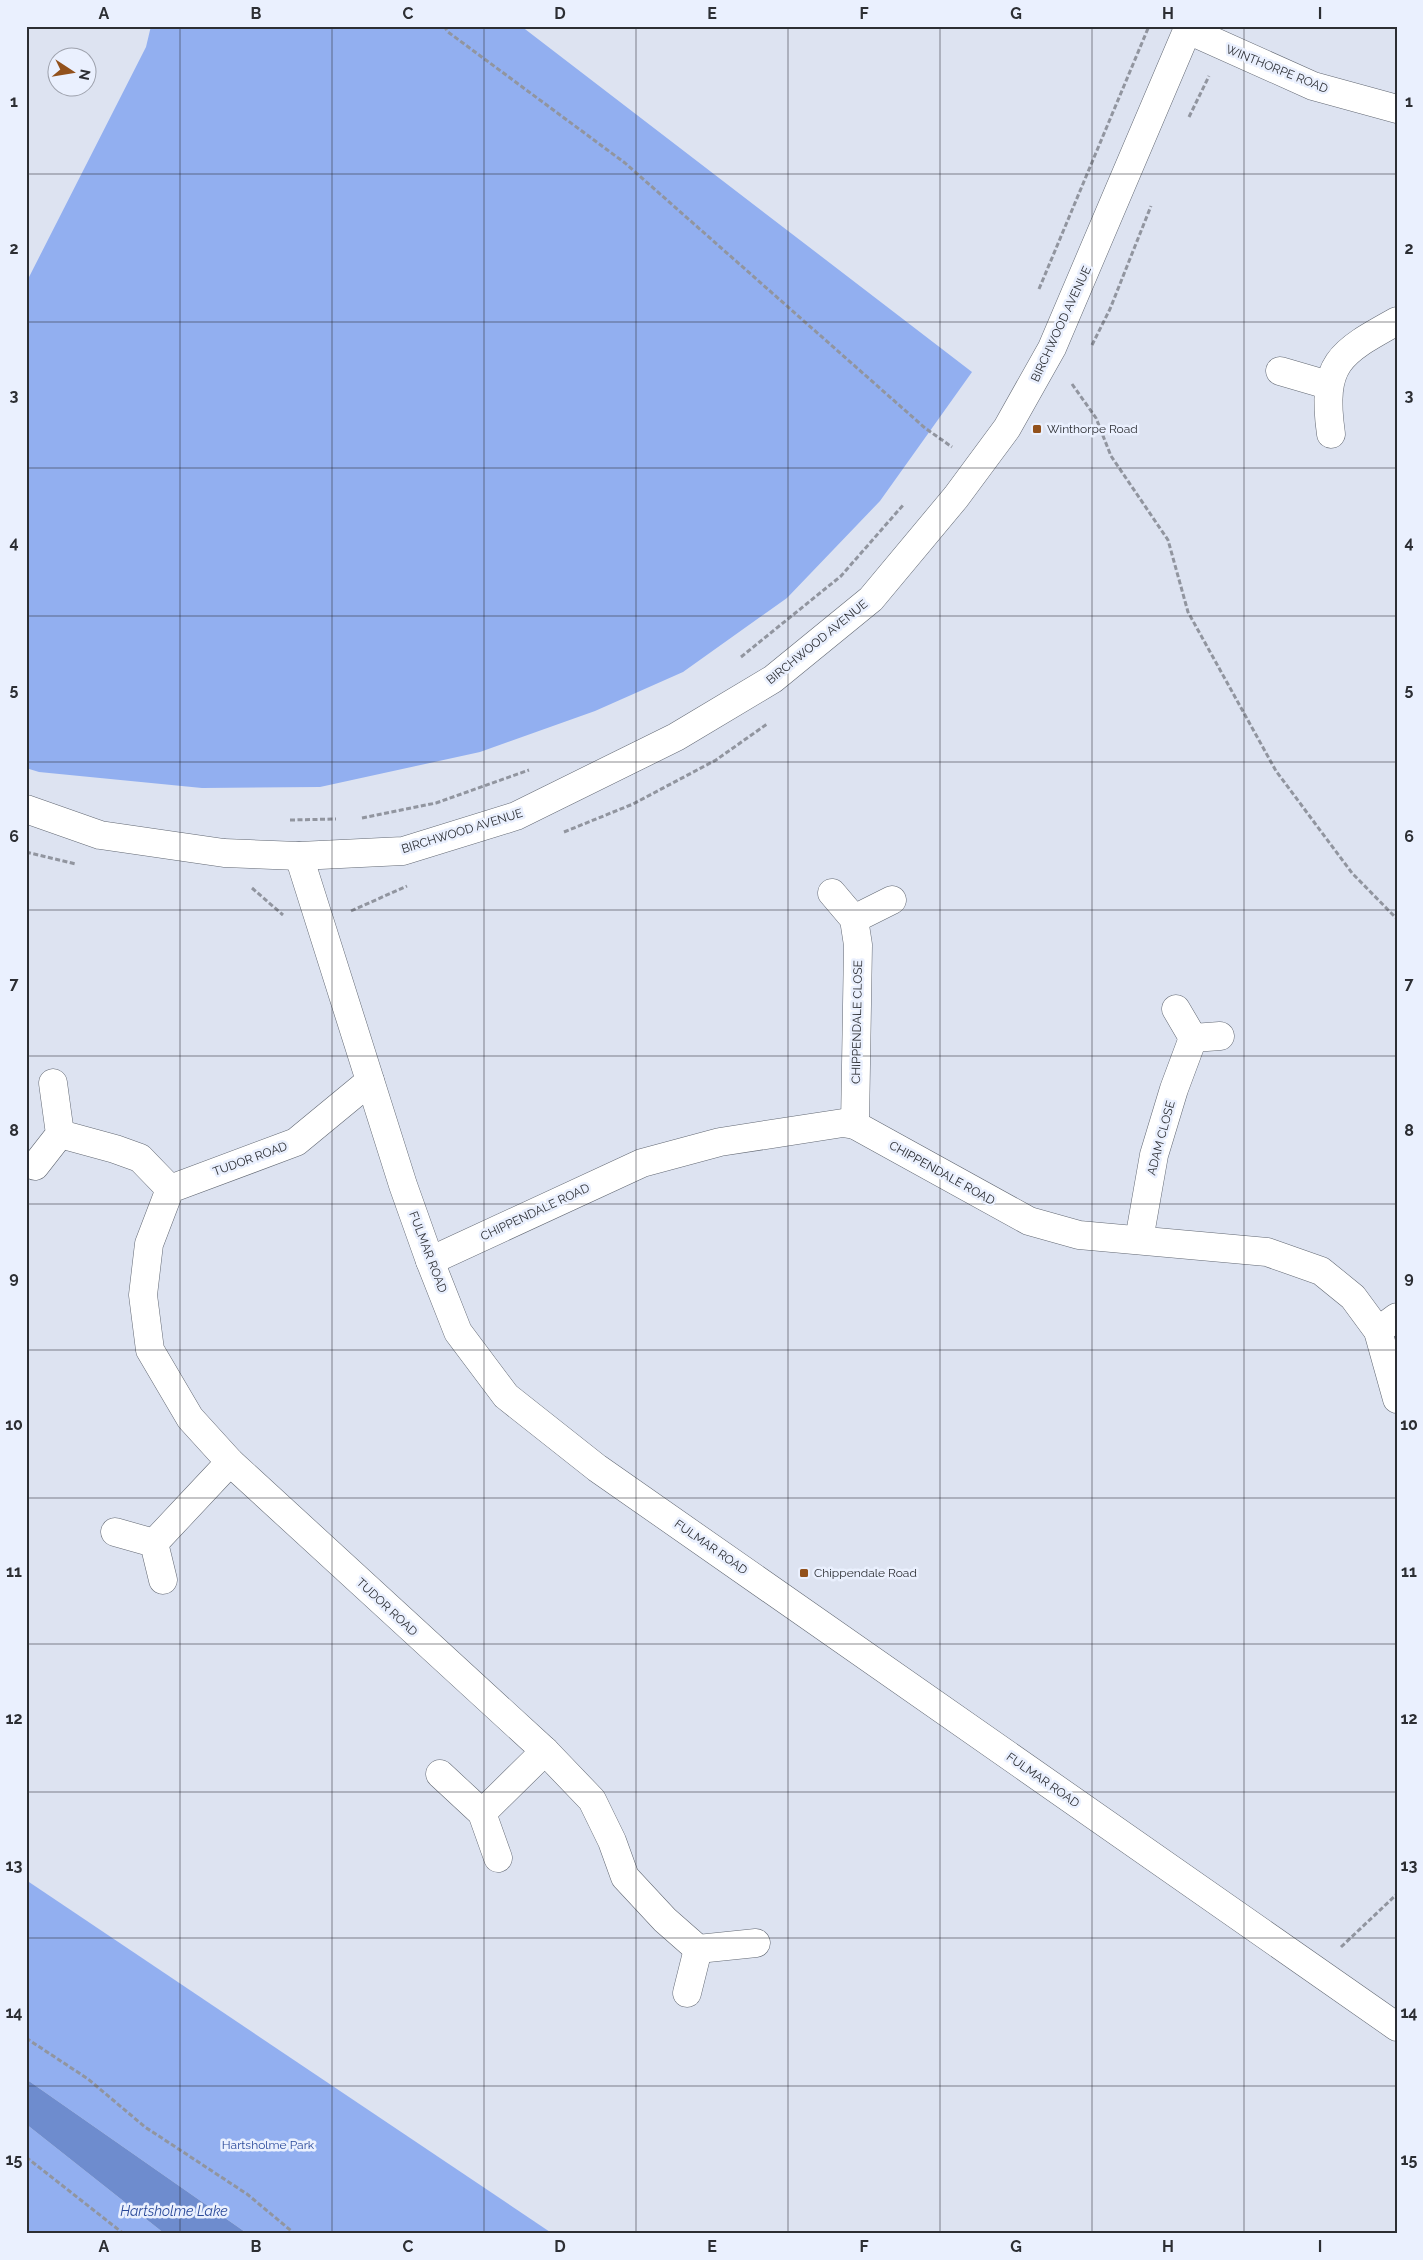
<svg xmlns="http://www.w3.org/2000/svg" width="1423" height="2260" viewBox="0 0 1423 2260" font-family="Raleway,sans-serif">
	<style>
		.green { fill: #92aff0 }
		.water { fill: #6e8cce }
		.lines { fill: none; stroke-linecap: round; stroke-linejoin: round }
		.street-casing { stroke: #626873; stroke-width: 29 }
		.secondary-casing { stroke: #626873; stroke-width: 29 }
		.path { stroke: #91959f; stroke-width: 3; stroke-dasharray: 5 2.5; stroke-linecap: butt }
		.street { stroke: #fff; stroke-width: 28 }
		.secondary { stroke: #fff; stroke-width: 28 }
		.grid { fill: none; stroke: #2c2e33; stroke-width: 1; stroke-opacity: 0.55 }
		.poi-dot { fill: #92511c; stroke: #eaf0fe; stroke-width: 2 }
		.labels { text-anchor: middle; dominant-baseline: central; stroke-width: 5; stroke-linejoin: round; paint-order: stroke }
		.street-label { font-size: 12px; fill: #2c2e33; stroke: #eaf0fe }
		.poi-label { font-size: 12px; fill: #2c2e33; stroke: #eaf0fe; text-anchor: start }
		.park-label { font-size: 12px; fill: #2b4a9a; stroke: #eaf0fe }
		.water-label { font-size: 14px; font-style: italic; fill: #2a4999; stroke: #eaf0fe }
		.neatline { fill: none; stroke: #2c2e33; stroke-width: 2 }
		.grid-label { font-size: 16px; text-anchor: middle; font-weight: bold; fill: #2c2e33 }
	</style>
	<rect width="100%" height="100%" fill="#dde3f1"/>
	<!-- green -->
	<g class="green">
		<path d="M151 26H521L972 372 880 501 787 598 683 672 595 711 480 752 320 787 202 788 39 772 26 768V283L146 47Z"/>
		<path d="M26 1880 553 2234H248L26 2079Z"/>
		<path d="M26 2124 165 2234H26Z"/>
	</g>
	<!-- water -->
	<path class="water" d="M26 2079 248 2234H165L26 2124Z"/>
	<g class="lines">
		<!-- street casing -->
		<g class="street-casing">
			<g id="street">
				<path d="M1188 30 1313 86 1397 109"/>
				<path d="M1280 371 1328 385"/>
				<path d="M1331 434C1321 363 1339 353 1397 321"/>
				<path d="M299 856 403 1185 430 1261 458 1332 506 1396 597 1468 1397 2027"/>
				<path d="M832 893 854 919 858 945 855 1125"/>
				<path d="M854 919 892 900"/>
				<path d="M1176 1009 1193 1038 1220 1036"/>
				<path d="M370 1081 296 1142 170 1189 149 1244 143 1295 150 1350 190 1418 230 1462 545 1751 592 1800 612 1841 625 1877 665 1920 698 1949 756 1943"/>
				<path d="M60 1134 115 1149 140 1158 170 1189"/>
				<path d="M35 1166 60 1134 53 1083"/>
				<path d="M1139 1240 1154 1155 1174 1089 1193 1038"/>
				<path d="M430 1261 642 1163 720 1142 843 1123 855 1125 1029 1221 1079 1235 1267 1252 1321 1271 1353 1297 1378 1331 1397 1399"/>
				<path d="M1378 1331 1397 1317"/>
				<path d="M115 1532 154 1543 163 1580"/>
				<path d="M154 1543 230 1462"/>
				<path d="M440 1774 482 1813 498 1858"/>
				<path d="M482 1813 545 1751"/>
				<path d="M687 1993 698 1949"/>
			</g>
		</g>
		<!-- secondary casing -->
		<g class="secondary-casing">
			<path id="secondary" d="M26 809 100 835 224 853 299 856 403 851 516 816 676 737 773 679 871 599 956 497 1007 428 1052 348 1189 26"/>
		</g>
		<!-- path -->
		<g class="path">
			<path d="M444 26 448 32 625 163 925 428 952 447"/>
			<path d="M1189 117 1209 76"/>
			<path d="M1039 289 1149 26"/>
			<path d="M1092 345 1110 309 1151 206"/>
			<path d="M1072 384 1096 418 1111 456 1168 540 1188 612 1276 771 1352 873 1397 919"/>
			<path d="M741 657 841 576 904 504"/>
			<path d="M362 818 436 803 529 770"/>
			<path d="M290 820 336 819"/>
			<path d="M564 832 633 804 716 760 767 724"/>
			<path d="M26 852 76 864"/>
			<path d="M252 888 283 915"/>
			<path d="M351 911 407 886"/>
			<path d="M1341 1947 1397 1894"/>
			<path d="M26 2038 88 2079 145 2127 247 2194 295 2234"/>
			<path d="M26 2157 124 2234"/>
		</g>
		<!-- street -->
		<use href="#street" class="street"/>
		<!-- secondary -->
		<use href="#secondary" class="secondary"/>
	</g>
	<!-- grid -->
	<path class="grid" d="M180 26V2234M332 26V2234M484 26V2234M636 26V2234M788 26V2234M940 26V2234M1092 26V2234M1244 26V2234M26 174H1397M26 322H1397M26 468H1397M26 616H1397M26 762H1397M26 910H1397M26 1056H1397M26 1204H1397M26 1350H1397M26 1498H1397M26 1644H1397M26 1792H1397M26 1938H1397M26 2086H1397"/>
	<!-- markers -->
	<g class="poi-dot">
		<rect x="1032" y="424" width="10" height="10" rx="2.5"/>
		<rect x="799" y="1568" width="10" height="10" rx="2.5"/>
	</g>
	<g class="labels">
		<!-- street labels -->
		<g class="street-label">
			<text transform="translate(1277 69) rotate(22)">WINTHORPE ROAD</text>
			<text transform="translate(1061 324) rotate(-65)">BIRCHWOOD AVENUE</text>
			<text transform="translate(817 642) rotate(-39)">BIRCHWOOD AVENUE</text>
			<text transform="translate(462 831) rotate(-17)">BIRCHWOOD AVENUE</text>
			<text transform="translate(857 1022) rotate(-89)">CHIPPENDALE CLOSE</text>
			<text transform="translate(1161 1138) rotate(-75)">ADAM CLOSE</text>
			<text transform="translate(250 1159) rotate(-20)">TUDOR ROAD</text>
			<text transform="translate(942 1173) rotate(29)">CHIPPENDALE ROAD</text>
			<text transform="translate(535 1212) rotate(-25)">CHIPPENDALE ROAD</text>
			<text transform="translate(428 1252) rotate(69)">FULMAR ROAD</text>
			<text transform="translate(711 1547) rotate(35)">FULMAR ROAD</text>
			<text transform="translate(387 1607) rotate(43)">TUDOR ROAD</text>
			<text transform="translate(1043 1780) rotate(35)">FULMAR ROAD</text>
		</g>
		<!-- poi labels -->
		<g class="poi-label">
			<text x="1047" y="429">Winthorpe Road</text>
			<text x="814" y="1573">Chippendale Road</text>
		</g>
		<!-- park labels -->
		<g class="park-label">
			<text x="268" y="2145">Hartsholme Park</text>
		</g>
		<!-- water labels -->
		<g class="water-label">
			<text x="174" y="2211">Hartsholme Lake</text>
		</g>
	</g>
	<!-- border -->
	<rect width="1423" height="2260" fill="none" stroke="#eaf0fe" stroke-width="55"/>
	<!-- north arrow -->
	<g transform="translate(72 72) rotate(102)"><circle r="24" fill="#eaf0fe" stroke="#9ea2ad"/>
	<path d="M0-4L9 19L0 12L-9 19Z" fill="#92511c"/>
	<text y="-8" font-size="14" font-weight="bold" text-anchor="middle" fill="#2c2e33">N</text>
	</g>
	<rect x="28" y="28" width="1368" height="2204" class="neatline"/>
	<g class="grid-label">
		<text x="104" y="19">A</text>
		<text x="256" y="19">B</text>
		<text x="408" y="19">C</text>
		<text x="560" y="19">D</text>
		<text x="712" y="19">E</text>
		<text x="864" y="19">F</text>
		<text x="1016" y="19">G</text>
		<text x="1168" y="19">H</text>
		<text x="1320" y="19">I</text>
		<text x="14" y="107">1</text>
		<text x="1409" y="107">1</text>
		<text x="14" y="254">2</text>
		<text x="1409" y="254">2</text>
		<text x="14" y="401">3</text>
		<text x="1409" y="401">3</text>
		<text x="14" y="548">4</text>
		<text x="1409" y="548">4</text>
		<text x="14" y="695">5</text>
		<text x="1409" y="695">5</text>
		<text x="14" y="842">6</text>
		<text x="1409" y="842">6</text>
		<text x="14" y="989">7</text>
		<text x="1409" y="989">7</text>
		<text x="14" y="1136">8</text>
		<text x="1409" y="1136">8</text>
		<text x="14" y="1283">9</text>
		<text x="1409" y="1283">9</text>
		<text x="14" y="1430">10</text>
		<text x="1409" y="1430">10</text>
		<text x="14" y="1577">11</text>
		<text x="1409" y="1577">11</text>
		<text x="14" y="1724">12</text>
		<text x="1409" y="1724">12</text>
		<text x="14" y="1871">13</text>
		<text x="1409" y="1871">13</text>
		<text x="14" y="2018">14</text>
		<text x="1409" y="2018">14</text>
		<text x="14" y="2165">15</text>
		<text x="1409" y="2165">15</text>
		<text x="104" y="2252">A</text>
		<text x="256" y="2252">B</text>
		<text x="408" y="2252">C</text>
		<text x="560" y="2252">D</text>
		<text x="712" y="2252">E</text>
		<text x="864" y="2252">F</text>
		<text x="1016" y="2252">G</text>
		<text x="1168" y="2252">H</text>
		<text x="1320" y="2252">I</text>
	</g>
</svg>
